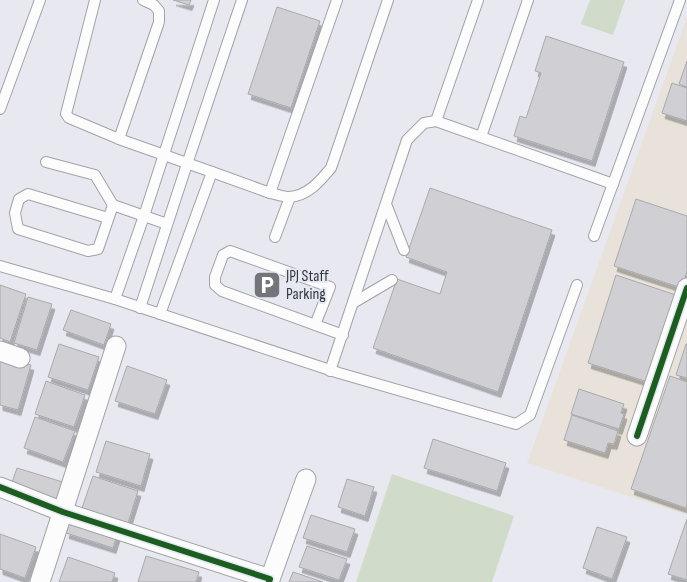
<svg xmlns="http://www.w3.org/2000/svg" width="687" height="582" viewBox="0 0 687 582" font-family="'Sofia Sans Condensed',sans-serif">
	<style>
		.industrial { fill: #e8e2da }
		.green { fill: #d0dbc9 }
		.building { fill: #d0cfd3; stroke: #aaa9ad; filter: url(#shadow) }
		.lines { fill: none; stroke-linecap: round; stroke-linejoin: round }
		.service-casing { stroke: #a2a3a7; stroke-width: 12 }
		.minor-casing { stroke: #a2a3a7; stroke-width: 21 }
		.service { stroke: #fcfcfd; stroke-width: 10 }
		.minor { stroke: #fcfcfd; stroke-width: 19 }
		.cycleway-casing { stroke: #e4e8f3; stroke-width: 9 }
		.cycleway { stroke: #1b5e20; stroke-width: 6 }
		.labels { text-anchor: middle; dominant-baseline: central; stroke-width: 4; stroke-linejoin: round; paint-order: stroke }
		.poi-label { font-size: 16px; fill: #35363b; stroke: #e4e8f3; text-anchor: start }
	</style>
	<defs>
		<filter id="shadow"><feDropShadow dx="3" dy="5.5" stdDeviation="0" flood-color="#0004"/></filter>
	</defs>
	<rect width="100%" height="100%" fill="#e8e9f0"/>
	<!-- industrial -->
	<path class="industrial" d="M687 17V515L527 463Z"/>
	<!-- green -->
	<g class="green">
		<path d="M590 0H625L613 35 581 24Z"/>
		<path d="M392 474 514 516 492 582H356Z"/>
	</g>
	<!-- building -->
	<g class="building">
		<path d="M173 0H191L189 5Z"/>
		<path d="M277 7 320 21 291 108 248 94Z"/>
		<path d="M546 36 624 62 592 161 514 136 520 116 526 118 541 73 535 71Z"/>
		<path d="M687 61V87L679 84Z"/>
		<path d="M672 83 687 88V121L662 113Z"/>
		<path d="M430 188 552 230 498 392 373 348 397 279 440 294 447 272 406 257Z"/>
		<path d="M636 199 687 216V271L682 288 614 266Z"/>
		<path d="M616 275 676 295 648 382 588 363Z"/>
		<path d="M0 285 26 294 10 342 0 338Z"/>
		<path d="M28 297 52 304 37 350 14 343Z"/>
		<path d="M71 310 111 324 104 345 63 330Z"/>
		<path d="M59 344 99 357 88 390 48 377Z"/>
		<path d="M686 344H687V378L676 375Z"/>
		<path d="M0 355 31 365 18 410 0 405Z"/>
		<path d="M127 366 167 380 155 414 115 401Z"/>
		<path d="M670 376 687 382V503L686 508 631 489Z"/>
		<path d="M46 381 85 395 74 427 35 414Z"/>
		<path d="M579 389 624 404 621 413 624 414 619 429 571 414Z"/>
		<path d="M572 415 618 431 614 444 608 443 605 453 564 440Z"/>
		<path d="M35 417 75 431 63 462 24 448Z"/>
		<path d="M433 439 506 463 497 491 424 468Z"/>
		<path d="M106 441 150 454 141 486 96 472Z"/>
		<path d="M17 468 66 483 61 501 11 485Z"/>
		<path d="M93 476 138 491 128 523 82 508Z"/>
		<path d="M347 479 374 487 365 516 338 507Z"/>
		<path d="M311 515 355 529 347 552 303 538Z"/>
		<path d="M71 517 118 532 113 548 66 533Z"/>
		<path d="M687 519V580L668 574Z"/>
		<path d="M597 527 627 537 612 579 583 568Z"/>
		<path d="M0 534 36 547 25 578 0 569Z"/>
		<path d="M307 546 347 559 339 580 299 567Z"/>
		<path d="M146 556 199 572 196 582H138Z"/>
		<path d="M68 557 115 573 112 582H59Z"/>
		<path d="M293 572 323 582H289Z"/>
	</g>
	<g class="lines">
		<!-- service casing -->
		<g class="service-casing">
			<g id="service">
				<path d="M95 0 66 114 69 118 119 139 212 172"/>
				<path d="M0 109 40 0"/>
				<path d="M436 121 478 0"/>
				<path d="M481 137 528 0"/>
				<path d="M119 139 159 22V11L154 5 143 0"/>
				<path d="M46 162 95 175 113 205"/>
				<path d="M270 193C276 194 283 197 289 197 308 196 320 181 331 168L388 0"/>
				<path d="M386 204 404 250"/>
				<path d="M108 218 28 194 19 199 15 213 18 229 88 251 98 249 113 205 167 224"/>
				<path d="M594 236 680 0"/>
				<path d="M275 237 290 197"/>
				<path d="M0 266 115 299 339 373 516 424 530 415 577 285"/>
				<path d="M115 299 144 216 214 0"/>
				<path d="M353 303 392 280"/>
				<path d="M140 308 187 164 242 0"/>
				<path d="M160 314 212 172 270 193 337 0"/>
				<path d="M315 325 330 287 230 251 223 255 215 277V285L222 291 343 335"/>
				<path d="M330 371 407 140 424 123 436 121 613 184"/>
			</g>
		</g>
		<!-- minor casing -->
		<g class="minor-casing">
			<g id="minor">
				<path d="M0 351 20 358"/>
				<path d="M637 436 687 288"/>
				<path d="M0 487 63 512 270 579"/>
				<path d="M40 582 116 346"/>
				<path d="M269 582 306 479"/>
			</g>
		</g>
		<!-- service -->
		<use href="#service" class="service"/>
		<!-- minor -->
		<use href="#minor" class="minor"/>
		<!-- cycleway casing -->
		<g class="cycleway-casing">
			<g id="cycleway">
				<path d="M637 436 687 288"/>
				<path d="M0 487 63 512 270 579 269 582"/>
			</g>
		</g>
		<!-- cycleway -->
		<use href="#cycleway" class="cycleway"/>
	</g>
	<!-- icons -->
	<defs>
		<g id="parking-square" transform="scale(1.4375)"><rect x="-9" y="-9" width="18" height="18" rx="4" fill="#74757a" stroke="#e4e8f3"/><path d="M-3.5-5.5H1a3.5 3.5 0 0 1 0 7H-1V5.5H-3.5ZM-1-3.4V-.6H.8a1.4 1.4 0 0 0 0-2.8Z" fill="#fff"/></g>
	</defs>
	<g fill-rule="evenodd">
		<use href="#parking-square" x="267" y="285"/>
	</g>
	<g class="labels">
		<!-- poi labels -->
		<g class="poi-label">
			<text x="286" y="276">JPJ Staff<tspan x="286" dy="18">Parking</tspan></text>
		</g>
	</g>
</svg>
